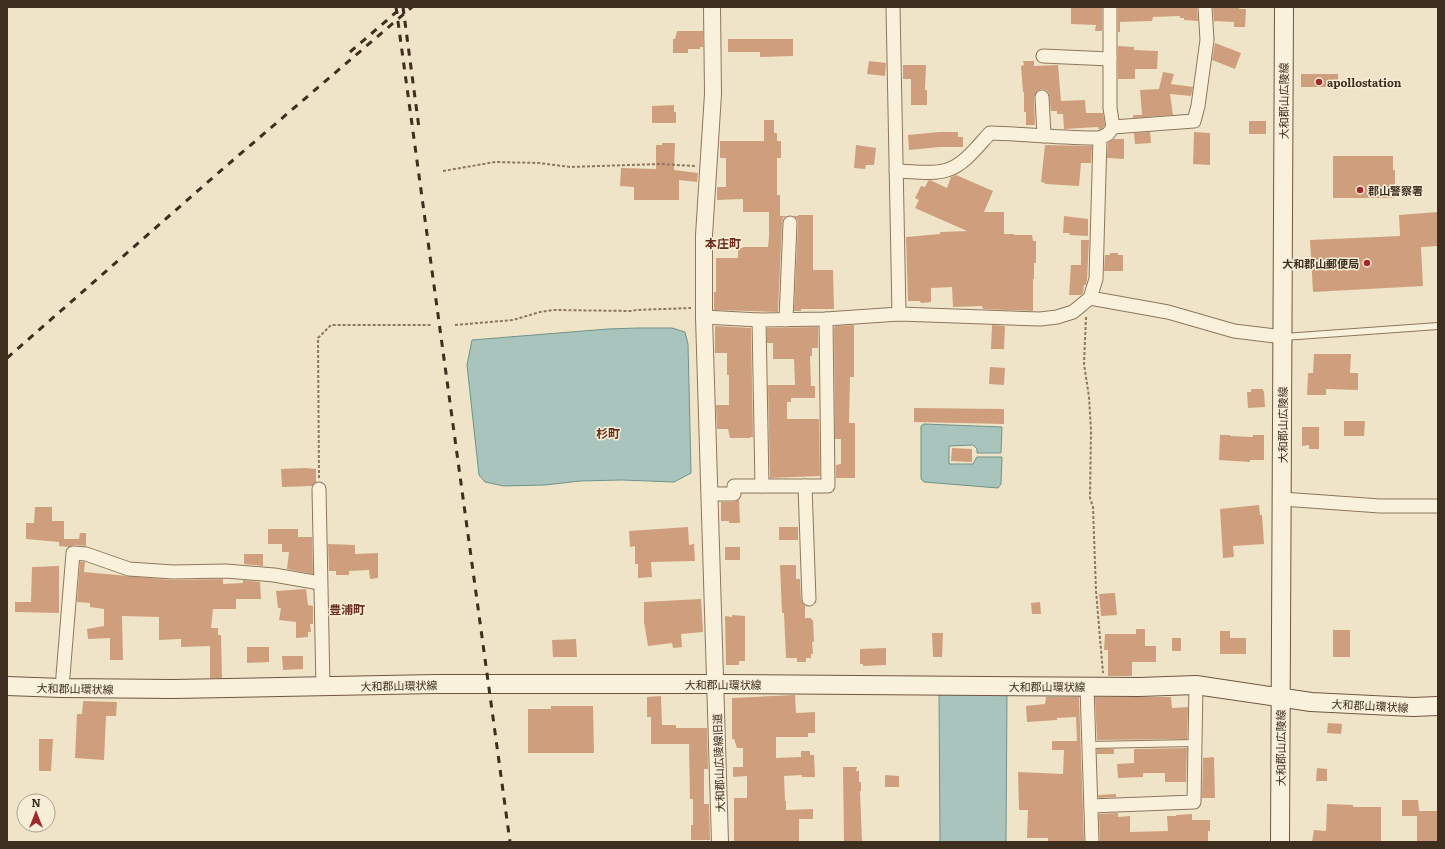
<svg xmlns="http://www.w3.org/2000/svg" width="1445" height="849" viewBox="0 0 1445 849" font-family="Literata,'Noto Sans JP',serif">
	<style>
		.water { fill: #a9c4bc; stroke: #6f938a }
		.building { fill: #cf9f7d }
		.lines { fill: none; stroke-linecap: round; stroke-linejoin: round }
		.service-casing { stroke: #8d765c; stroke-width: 8 }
		.minor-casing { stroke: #8d765c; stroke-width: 15 }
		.tertiary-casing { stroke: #8d765c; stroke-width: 18 }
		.secondary-casing { stroke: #6f573f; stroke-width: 20 }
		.path { stroke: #8d765c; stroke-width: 2; stroke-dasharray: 3 2; stroke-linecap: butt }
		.service { stroke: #faf1dc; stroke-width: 6 }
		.minor { stroke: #faf1dc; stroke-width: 13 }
		.tertiary { stroke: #faf1dc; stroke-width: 16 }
		.secondary { stroke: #faf1dc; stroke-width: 18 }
		.rail { stroke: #3d2e20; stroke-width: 3; stroke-dasharray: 7 7; stroke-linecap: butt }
		.poi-dot { fill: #9e2a2b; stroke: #f7eed8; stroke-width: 1.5 }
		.labels { text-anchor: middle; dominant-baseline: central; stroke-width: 3; stroke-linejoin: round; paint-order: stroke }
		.poi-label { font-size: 11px; font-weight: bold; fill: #3d2e20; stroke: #f7eed8; text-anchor: start }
		.street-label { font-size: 11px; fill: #3d2e20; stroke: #f7eed8 }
		.neighbourhood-label { font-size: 12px; font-weight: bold; fill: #6b2e1e; stroke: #f7eed8 }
	</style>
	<rect width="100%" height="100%" fill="#f0e4c8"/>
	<!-- water -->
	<g class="water">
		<path d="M637 328H672L685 332 688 344 691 473 674 482 622 480 580 481 545 485 504 486 485 482 479 475 467 365 472 340 608 329Z"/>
		<path d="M924 424 1002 427 1001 453H977V449L973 445 949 446V464H973L977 457H1002L1001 484 998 488 924 482 921 479V426Z"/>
		<path d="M939 693 1007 694 1006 842H940Z"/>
	</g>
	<!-- building -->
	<g class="building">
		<path d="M1071 7 1102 8V31H1095L1096 25 1071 24Z"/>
		<path d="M1118 7 1197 8 1198 21 1184 20V18H1180V16L1153 17 1152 21 1120 22V32H1118Z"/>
		<path d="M1213 7H1240L1239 9H1246L1245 27H1234V22L1215 21 1214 22Z"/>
		<path d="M677 31H703V47H700V49H688V53H673V39H675Z"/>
		<path d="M728 39H793V56L760 57V52H728Z"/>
		<path d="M1215 43 1241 53 1235 69 1212 60Z"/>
		<path d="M1118 46 1134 47V50L1158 51 1157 69H1135V79H1118Z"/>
		<path d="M869 61 886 63 885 76 867 74Z"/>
		<path d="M1023 61H1034V66L1058 65 1061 101 1085 100 1086 113H1103L1105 125 1103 128 1099 130 1098 127 1064 129 1063 114H1057V111H1051L1049 93 1046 90 1042 89 1037 91 1034 97 1035 125H1026V112H1024V92H1023L1021 66 1024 65Z"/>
		<path d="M903 65H926L925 90H927V105H911V79H903Z"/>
		<path d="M1163 72 1174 74 1171 84 1193 87 1191 96 1170 94 1173 115 1133 118V115H1142L1140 90 1159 89Z"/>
		<rect x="1301" y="74" width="37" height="13"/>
		<path d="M674 105V112H676V123H652V106Z"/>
		<path d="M764 120H774V133H777V141H781V158H777V195H780V216H787L783 218 782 223 778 312 714 310V292H716V258H738V248H743V247H768L769 237V212H743V199L717 200V187H726V158H720V141H764Z"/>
		<rect x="1249" y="121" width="17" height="13"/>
		<path d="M939 132H958V137H963V147H940L909 150 908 135Z"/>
		<path d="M1150 132 1151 143 1135 144 1134 133Z"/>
		<path d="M1194 132 1210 133V165L1193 164Z"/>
		<path d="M1114 139H1124V159L1107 158 1108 143Z"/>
		<path d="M662 143H675L674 170 698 173 697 182 679 180V200H634V187L620 186 621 168 656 169V145H662Z"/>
		<path d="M856 145 876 148 874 165H866L865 169 854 168Z"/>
		<path d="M1045 145 1092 146 1091 163H1081L1079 186 1045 184V183L1041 182Z"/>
		<path d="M1333 156H1393V170H1395V198H1333Z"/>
		<path d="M956 175 993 191 984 212H1004V234H1015L1013 235H1032L1033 241H1036V263H1034V279H1033V311L983 309 982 306 953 307 952 287 931 288V302L921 303 920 301H908L906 237 940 234V232L967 231 915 208 919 200 915 198 921 186 925 187 928 181 930 180 947 188 951 177Z"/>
		<path d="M1438 212V246L1421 247 1423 286 1313 292 1310 240 1400 236 1399 215Z"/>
		<path d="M798 215H813V270H833L834 309H801V311H794L798 223 797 219 793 216H798Z"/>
		<path d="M1064 216 1088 219V236L1069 235 1070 233H1063Z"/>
		<path d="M1081 240H1089L1087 280 1086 285H1084L1083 293 1081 295H1069L1071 265H1081Z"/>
		<path d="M1110 253H1118V255H1123V271H1104L1105 255H1110Z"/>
		<path d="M854 325V377H850L849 423H855V478H836V465L841 464V439H835L834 328 835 326Z"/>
		<path d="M992 325 1005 326 1004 349H991Z"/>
		<path d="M715 326 751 328 753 437H750V438H730L728 429H717L716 405H729V375H727V353H715Z"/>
		<path d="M818 327V348H812V356H810L811 386H815V398H791V402H787V419H819L820 476 770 478 768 385H795L794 359H773V343H767V328Z"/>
		<path d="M1314 354H1351L1350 373H1358V390L1326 389V395H1307L1308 373H1313Z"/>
		<path d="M990 367 1005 368 1004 385 989 384Z"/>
		<path d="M1251 389H1263V391H1264L1265 407 1248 408 1247 392H1251Z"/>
		<path d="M914 408 1004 409V424L914 422Z"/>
		<path d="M1344 421H1365L1364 436H1344Z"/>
		<path d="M1302 427H1319V449H1309V445L1302 446Z"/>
		<path d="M1220 435H1230V436L1253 437V435H1264V460H1250V462L1219 460Z"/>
		<path d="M952 448 972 449V462L951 461Z"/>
		<path d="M305 468 316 469V482L312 486 282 487 281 469Z"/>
		<path d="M739 500 740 523H729V521H721V502H734Z"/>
		<path d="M1259 505 1260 515H1262L1264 544 1233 546 1234 557 1223 558 1220 509Z"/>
		<path d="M35 507H52V521H64V539H79L80 533H86V546L74 545 68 547 59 546V542L26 539V523H34Z"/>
		<path d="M688 527 689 545 694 544 695 561 651 562 652 577 638 578V564H635V546L630 547 629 531Z"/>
		<rect x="779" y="527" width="19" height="13"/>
		<path d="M268 529H298V537H312L313 574 287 569 289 552H282V544H268Z"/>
		<path d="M328 544 355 545V554L378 553V578L370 579 369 570 349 571V575H336V571H329Z"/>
		<rect x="725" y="547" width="15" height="13"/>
		<path d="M244 554H263V566L244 564Z"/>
		<path d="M80 562H85L84 572 172 580 223 579V584L243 583V580L260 582 261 599H236V609H213L211 628H218V635H221L222 678H210V646L181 647V639L159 640V617L122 616 123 660H110V638L88 639 87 629 104 626V609L90 607V603L77 602Z"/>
		<path d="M780 565H796V579H800L801 599 805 606V618H811L812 620H813L814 642H812L813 654H811V658H806V662H797V658H786L784 613H782Z"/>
		<path d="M59 566V613L15 612V602H31L32 567Z"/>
		<path d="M306 589 308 605 313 606V624H310L311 632H308V637L296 638V622L279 620 281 608H278L276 591Z"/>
		<path d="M1113 593H1115L1117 615 1101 616 1099 594Z"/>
		<path d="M701 599 703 632 681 634 682 647 673 648 672 643 648 646 644 622V602Z"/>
		<path d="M1040 602 1041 614H1032L1031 603Z"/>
		<path d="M732 615 745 616V661H739V665H726L725 616 732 617Z"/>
		<path d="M1136 629H1145V646H1156V662H1132V676H1108V650H1104L1105 634H1136Z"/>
		<rect x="1333" y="630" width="17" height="27"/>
		<path d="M1220 631H1230V638H1246V654H1220Z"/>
		<path d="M932 633H943L942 657H933Z"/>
		<rect x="1172" y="638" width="9" height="13"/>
		<path d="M576 639 577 657H553L552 640Z"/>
		<path d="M247 647H269V662L247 663Z"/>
		<path d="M886 648V665L863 666V664H860V649Z"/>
		<path d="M282 656H303V669L283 670Z"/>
		<path d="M795 695 796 713 815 712V733H808V737H776V758L801 757V751H810V755H814L815 777H802V775L784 776 785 801H786V810L813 809V819H799V842H734V798H747V776L733 777V767H743V748H737L734 739H732V698Z"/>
		<path d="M661 696 662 725H676V728H707L708 769H704V804H709L710 840H691V825H693V799H690L689 744H651V717H647V697Z"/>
		<path d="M1046 697H1079L1084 842 1048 841V838H1027L1028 810H1019L1018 772 1063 774 1064 750H1052V741H1077L1076 717 1057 718V720L1027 722 1026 706 1045 704Z"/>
		<path d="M1095 697H1171L1172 708 1188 707 1187 739 1097 740Z"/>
		<path d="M83 701 117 702 116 716H106L104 760 75 758 77 714H82Z"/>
		<path d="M551 706H593L594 753H528V709H551Z"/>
		<path d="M1328 723 1342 724 1341 734 1327 733Z"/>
		<path d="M39 739H53L51 771H39Z"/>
		<path d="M1187 748 1186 782H1165V773H1143V777L1118 778 1117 764 1134 763V749Z"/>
		<rect x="1097" y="749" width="17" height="5"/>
		<path d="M1214 757 1215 798H1202L1203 758Z"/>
		<path d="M843 767H857L856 771H859V782H861V791H860L862 842H844Z"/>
		<path d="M1317 768 1327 769V781H1316Z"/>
		<path d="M885 775 899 776V787H885Z"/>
		<path d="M1116 794V797L1099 798 1098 795Z"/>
		<path d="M1402 800H1418L1419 811H1437L1438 842H1417V816H1402Z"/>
		<path d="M1327 804 1353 805V807H1381V842H1312L1314 830 1326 831Z"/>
		<path d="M1118 813V817L1130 816V832L1168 831 1167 816H1176V815L1192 814V820H1210V831H1208V842H1100L1099 814Z"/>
	</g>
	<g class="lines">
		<!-- service casing -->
		<g class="service-casing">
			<g id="service">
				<path d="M1284 337 1438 326"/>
				<path d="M1089 745 1195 743"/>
			</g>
		</g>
		<!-- minor casing -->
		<g class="minor-casing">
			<g id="minor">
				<path d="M893 7 899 314"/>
				<path d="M1043 56 1110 59"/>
				<path d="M1042 97 1044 136"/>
				<path d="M1113 127 1194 121 1198 106 1207 40 1205 7"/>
				<path d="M896 171C912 171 932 175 947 170 964 165 978 146 990 133 1027 134 1063 138 1100 138"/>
				<path d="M1090 298 1168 312 1234 331 1283 337"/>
				<path d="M704 317 759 320 826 319 899 314 1040 319 1057 317 1073 312 1090 298 1096 279 1100 138 1108 134 1113 127 1110 108V7"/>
				<path d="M759 320 762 486"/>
				<path d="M786 320 790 223"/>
				<path d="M805 486 809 599"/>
				<path d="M319 489 323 687"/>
				<path d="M710 494H734V486H828L826 319"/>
				<path d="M1282 499 1380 506H1438"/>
				<path d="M1087 687 1092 842"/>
				<path d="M62 688 73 553 86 554 129 569 173 572 226 571 274 575 320 583"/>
				<path d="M1091 806 1194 802 1196 685"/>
			</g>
		</g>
		<!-- tertiary casing -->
		<g class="tertiary-casing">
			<path id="tertiary" d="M712 7 713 94 704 235V317L720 842"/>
		</g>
		<!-- secondary casing -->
		<g class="secondary-casing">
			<g id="secondary">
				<path d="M7 686 62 688 173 689 436 684H715L1139 687 1196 685 1311 702 1413 707 1438 706"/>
				<path d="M1280 842 1284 7"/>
			</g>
		</g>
		<!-- path -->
		<g class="path">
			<path d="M443 171 495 162 539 163 570 167 660 164 695 166"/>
			<path d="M1086 317 1084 364 1089 397 1091 430 1090 498 1093 507 1096 591 1103 673"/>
			<path d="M455 325 513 320 540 312 554 310 632 311 636 310 691 308"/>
			<path d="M319 478 318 338 331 325H432"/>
		</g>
		<!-- service -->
		<use href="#service" class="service"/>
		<!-- minor -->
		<use href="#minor" class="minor"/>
		<!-- tertiary -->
		<use href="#tertiary" class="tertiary"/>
		<!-- secondary -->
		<use href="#secondary" class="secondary"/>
		<!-- rail -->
		<g class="rail">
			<path d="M396 7 510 842"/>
			<path d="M403 7 419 128"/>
			<path d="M350 52 400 9"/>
			<path d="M7 358 225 167 412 7"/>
		</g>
	</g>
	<!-- markers -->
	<g class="poi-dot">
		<circle cx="1319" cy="82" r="4"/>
		<circle cx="1360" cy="190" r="4"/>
		<circle cx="1367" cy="263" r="4"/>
	</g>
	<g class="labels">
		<!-- poi labels -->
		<g class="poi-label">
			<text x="1327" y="82">apollostation</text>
			<text x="1368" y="190">郡山警察署</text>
			<text x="1359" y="263" text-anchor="end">大和郡山郵便局</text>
		</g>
		<!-- street labels -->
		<g class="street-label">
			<text transform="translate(1283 101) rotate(-90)">大和郡山広陵線</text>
			<text transform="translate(1282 425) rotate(-90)">大和郡山広陵線</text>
			<text x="723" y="684">大和郡山環状線</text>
			<text transform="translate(399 685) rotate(-1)">大和郡山環状線</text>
			<text x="1047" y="686">大和郡山環状線</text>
			<text transform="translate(75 688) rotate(1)">大和郡山環状線</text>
			<text transform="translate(1370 705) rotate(3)">大和郡山環状線</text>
			<text transform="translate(1280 748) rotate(-90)">大和郡山広陵線</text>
			<text transform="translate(718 763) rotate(-92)">大和郡山広陵線旧道</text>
		</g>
		<!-- neighbourhood labels -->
		<g class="neighbourhood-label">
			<text x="723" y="243">本庄町</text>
			<text x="608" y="433">杉町</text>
			<text x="347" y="609">豊浦町</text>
		</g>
	</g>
	<!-- border -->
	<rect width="1445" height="849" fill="none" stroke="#3d2e20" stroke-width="16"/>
	<!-- north arrow -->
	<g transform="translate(36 813)"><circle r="19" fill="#f7eed8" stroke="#ada18e"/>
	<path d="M0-3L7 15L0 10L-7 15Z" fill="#9e2a2b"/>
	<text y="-6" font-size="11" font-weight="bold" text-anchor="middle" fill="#3d2e20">N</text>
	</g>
</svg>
